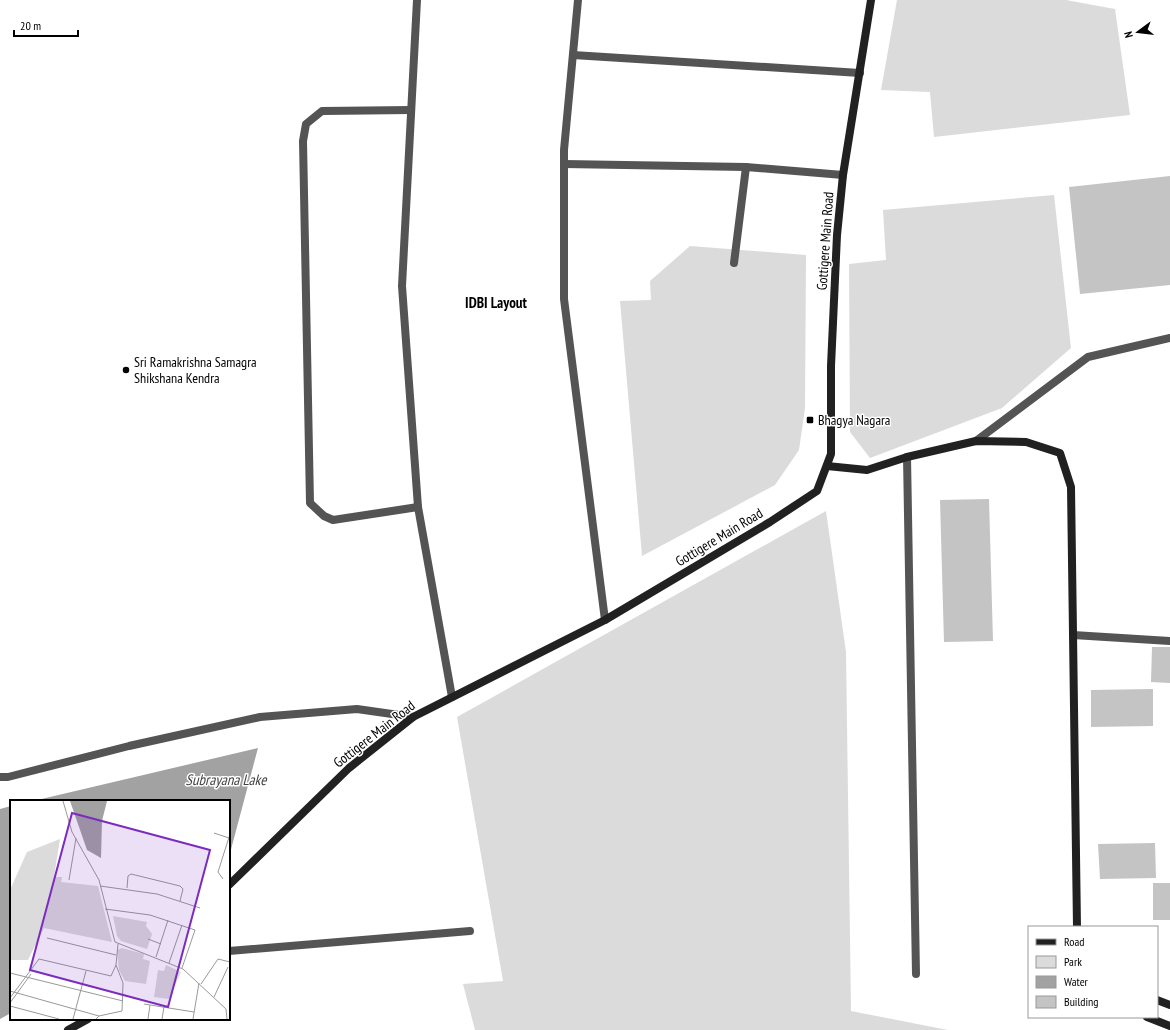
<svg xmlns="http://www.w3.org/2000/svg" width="1170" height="1030" viewBox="0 0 1170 1030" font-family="'PT Sans Narrow',sans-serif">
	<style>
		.green { fill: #dbdbdb }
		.water { fill: #a2a2a2 }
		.building { fill: #c4c4c4 }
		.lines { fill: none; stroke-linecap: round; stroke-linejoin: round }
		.lane { stroke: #545454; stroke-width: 8 }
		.street { stroke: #545454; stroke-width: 8 }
		.secondary { stroke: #212121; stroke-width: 8 }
		.poi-dot { fill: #000; stroke: #fff; stroke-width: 1.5 }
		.labels { text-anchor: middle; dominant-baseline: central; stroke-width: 3; stroke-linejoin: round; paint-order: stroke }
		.street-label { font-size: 14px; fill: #000; stroke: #fff }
		.poi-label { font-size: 14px; fill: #000; stroke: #fff; text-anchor: start }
		.neighbourhood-label { font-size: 15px; font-weight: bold; fill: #000; stroke: #fff }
		.water-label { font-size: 15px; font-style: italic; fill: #434343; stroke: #fff }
		.inset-road { fill: none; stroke: #999; stroke-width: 1 }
		.view { fill: #7b2cbf; fill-opacity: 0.15; stroke: #7b2cbf; stroke-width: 2 }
		.inset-edge { fill: none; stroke: #000; stroke-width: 2 }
	</style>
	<rect width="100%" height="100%" fill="#fff"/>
	<!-- green -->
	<g class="green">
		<path d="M897 0H1066L1115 9 1130 115 934 137 930 92 881 90Z"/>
		<path d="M1054 195 1071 348 1002 408 870 458 850 432 849 264 886 260 883 210Z"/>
		<path d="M690 246 806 255 805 408 799 450 775 485 642 556 620 301 651 300 650 281Z"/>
		<path d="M826 511 846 652 851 1011 948 1030H475L463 984 503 981 457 717Z"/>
	</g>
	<!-- water -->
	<g class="water">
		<path d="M258 748 229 857V801H33Z"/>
		<path d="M11 806V1013L0 1019V809Z"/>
	</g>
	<!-- building -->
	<g class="building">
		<path d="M1170 176V285L1080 294 1069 187Z"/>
		<path d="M989 499 993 641 944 642 940 500Z"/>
		<path d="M1152 647H1170V683L1151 682Z"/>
		<path d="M1153 689V726L1091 727V690Z"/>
		<path d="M1155 843 1156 878 1100 879 1098 844Z"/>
		<rect x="1153" y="883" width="17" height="37"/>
	</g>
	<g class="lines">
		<!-- lane -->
		<path class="lane" d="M0 777H8L129 746 260 717 357 709 413 717"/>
		<!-- street -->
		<g class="street">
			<path d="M417 0 402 286 418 507 452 697"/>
			<path d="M578 0 564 150V299L605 620"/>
			<path d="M573 55 860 73"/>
			<path d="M411 110 322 111 306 124 303 141 310 503 324 516 333 520 418 507"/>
			<path d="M564 164 746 167 843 175"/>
			<path d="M734 263 746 167"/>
			<path d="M976 441 1088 357 1170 338"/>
			<path d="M907 457 916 974"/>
			<path d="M1073 635 1170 641"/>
			<path d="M229 951 470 931"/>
		</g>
		<!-- secondary -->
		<g class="secondary">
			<path d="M827 466 867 470 907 457 976 441 1026 442 1060 453 1071 487 1077 927"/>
			<path d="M229 885 349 768 413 717 605 620 770 522 817 491 831 454V366L837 235 843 175 871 0"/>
			<path d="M1157 1000 1170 1005"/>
			<path d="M1147 1017 1170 1026"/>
			<path d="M68 1030 88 1019"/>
		</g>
	</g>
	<!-- markers -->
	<g class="poi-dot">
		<circle cx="126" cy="370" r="4"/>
		<rect x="806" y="416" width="8" height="8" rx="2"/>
	</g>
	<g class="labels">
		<!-- street labels -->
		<g class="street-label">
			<text transform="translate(825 241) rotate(-86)">Gottigere Main Road</text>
			<text transform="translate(719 537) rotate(-31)">Gottigere Main Road</text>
			<text transform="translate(374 734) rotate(-38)">Gottigere Main Road</text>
		</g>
		<!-- poi labels -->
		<g class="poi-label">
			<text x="134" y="362">Sri Ramakrishna Samagra<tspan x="134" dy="16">Shikshana Kendra</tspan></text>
			<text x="818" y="420">Bhagya Nagara</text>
		</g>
		<!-- neighbourhood labels -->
		<g class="neighbourhood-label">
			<text x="496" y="302">IDBI Layout</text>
		</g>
		<!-- water labels -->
		<g class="water-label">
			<text x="226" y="779">Subrayana Lake</text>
		</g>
	</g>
	<!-- overview -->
	<g transform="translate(10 800)">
		<rect width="220" height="220" fill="#fff"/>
		<path d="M50 39 44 77H52L51 82 88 86 102 142 34 128 18 160H0V90L17 52ZM103 116 137 122 136 126 142 134 137 149 111 141 107 136ZM112 148 134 154 133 159 140 161 136 184 115 181 109 170 107 150ZM156 165 171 172 159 199 144 197 148 170 154 171Z" fill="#dbdbdb"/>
		<path d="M60 1H97L92 21 91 58 77 50Z" fill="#a2a2a2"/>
		<path class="inset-road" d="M53 1 62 32 89 80 105 142 173 169 216 209 217 219M204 33 219 38M213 79 208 72 220 34M59 80 66 38M90 86 147 94 190 108M117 88 118 76 121 74 170 86 173 89 170 101M95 109 140 115 185 130 172 168M37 138 106 155M138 139 151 144M146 157 158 120M159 163 172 125M0 173 113 201M191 184 208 159 220 162M0 191 89 216M204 197 218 167M0 198 29 159 101 176 106 165 108 144M0 203 21 174M134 204 184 212M0 206 49 219M63 219 76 171M86 219 89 216 112 211 113 183 106 165M138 219 140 205M152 219 154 207M183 219 189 183"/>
		<path class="view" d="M62 13 200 50 158 207 20 170Z"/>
		<rect width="220" height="220" class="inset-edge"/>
	</g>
	<!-- legend -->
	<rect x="1028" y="926" width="130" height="92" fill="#ffffff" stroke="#999999"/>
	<rect x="1036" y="939" width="20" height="6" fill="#212121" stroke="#999999"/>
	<text x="1064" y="946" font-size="12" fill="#000000">Road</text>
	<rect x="1036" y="956" width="20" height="12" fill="#dbdbdb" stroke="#999999"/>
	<text x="1064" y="966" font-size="12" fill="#000000">Park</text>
	<rect x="1036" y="976" width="20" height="12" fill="#a2a2a2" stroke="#999999"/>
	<text x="1064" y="986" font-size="12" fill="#000000">Water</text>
	<rect x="1036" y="996" width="20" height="12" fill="#c4c4c4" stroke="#999999"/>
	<text x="1064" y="1006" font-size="12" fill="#000000">Building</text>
	<!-- north arrow -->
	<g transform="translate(1138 32) rotate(255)" stroke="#ffffff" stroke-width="3" paint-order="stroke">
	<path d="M0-3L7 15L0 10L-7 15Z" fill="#000000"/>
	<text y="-6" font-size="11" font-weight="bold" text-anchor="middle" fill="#000000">N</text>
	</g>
	<!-- scale -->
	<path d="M14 30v6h64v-6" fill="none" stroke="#000000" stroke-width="2"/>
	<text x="20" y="30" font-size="12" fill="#000000" stroke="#ffffff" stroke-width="3" paint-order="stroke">20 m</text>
</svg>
